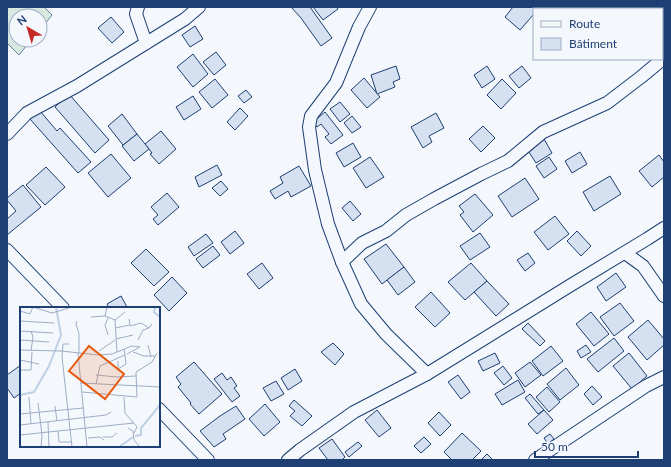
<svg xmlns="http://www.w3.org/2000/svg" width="671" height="467" viewBox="0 0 671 467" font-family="Lato,sans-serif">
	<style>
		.grass { fill: #d7e8df; stroke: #687fa3 }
		.building { fill: #d5e0f0; stroke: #1d3f73 }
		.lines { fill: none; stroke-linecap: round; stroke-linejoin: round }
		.minor-casing { stroke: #1d3f73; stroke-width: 14 }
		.minor { stroke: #f4f7fb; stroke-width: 12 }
		.inset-river { fill: none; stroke: #bed0e5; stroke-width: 2 }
		.inset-road { fill: none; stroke: #9eadc5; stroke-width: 1 }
		.view { fill: #e8590c; fill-opacity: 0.15; stroke: #e8590c; stroke-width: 2 }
		.inset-edge { fill: none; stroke: #1d3f73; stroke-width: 2 }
	</style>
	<rect width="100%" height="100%" fill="#f4f7fb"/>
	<!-- grass -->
	<path class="grass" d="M7 7H44L52 15 40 30V16H16V40H31L19 55 7 43Z"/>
	<!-- building -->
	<g class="building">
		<path d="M291 7H310L332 38 321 46 301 18Z"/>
		<path d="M313 7H337L338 9 323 20Z"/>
		<path d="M513 7H540L538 9H534V14L520 30 505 17Z"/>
		<path d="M111 17 124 32 112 43 98 28Z"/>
		<path d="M195 26 203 39 190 47 182 35Z"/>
		<path d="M216 52 226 65 214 75 203 62Z"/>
		<path d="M193 54 208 74 193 87 177 67Z"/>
		<path d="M396 66 400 79 393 82 395 87 377 94 371 75Z"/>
		<path d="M487 66 495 79 482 88 474 75Z"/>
		<path d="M522 66 531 78 519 88 509 76Z"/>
		<path d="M364 78 380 97 367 108 351 90Z"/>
		<path d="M215 79 228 95 212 108 199 92Z"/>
		<path d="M502 79 516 93 501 109 487 95Z"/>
		<path d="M246 90 252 97 244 103 238 96Z"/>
		<path d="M69 94 109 140 95 153 55 107Z"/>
		<path d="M193 96 201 109 184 120 176 107Z"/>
		<path d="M340 102 350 114 340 122 330 109Z"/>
		<path d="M240 108 248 116 235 130 227 122Z"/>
		<path d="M40 111 57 131 60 128 91 162 78 173 30 119Z"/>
		<path d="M325 112 343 135 331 144 325 137 329 134 321 124 317 127 313 122Z"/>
		<path d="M436 113 444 128 429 136 432 142 423 148 411 127Z"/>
		<path d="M122 114 137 134 123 145 108 126Z"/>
		<path d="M352 116 361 127 352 133 344 123Z"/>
		<path d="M483 126 495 138 481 152 469 139Z"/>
		<path d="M161 131 176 149 159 164 150 154 152 153 145 144Z"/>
		<path d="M137 134 149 149 134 161 122 146Z"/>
		<path d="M544 139 552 153 536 163 527 149Z"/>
		<path d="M353 143 361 157 344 167 336 153Z"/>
		<path d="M580 152 587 164 572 173 565 161Z"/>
		<path d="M111 154 131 178 108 197 88 173Z"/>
		<path d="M659 155 664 162V177L652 187 639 171Z"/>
		<path d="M370 157 384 177 366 188 353 168Z"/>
		<path d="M549 157 557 169 544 178 536 166Z"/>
		<path d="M217 165 222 175 199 187 195 177Z"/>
		<path d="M299 166 311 186 291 197 288 191 275 199 270 191 283 183 280 177Z"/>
		<path d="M46 167 65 187 45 205 26 185Z"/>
		<path d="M610 176 621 194 594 211 583 192Z"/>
		<path d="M525 178 539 199 512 217 498 196Z"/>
		<path d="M221 181 228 189 220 196 212 188Z"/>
		<path d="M23 185 41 207 7 235V219L16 211 7 200V198Z"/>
		<path d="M167 193 179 207 158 225 153 219 158 215 151 207Z"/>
		<path d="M475 194 493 215 473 232 460 215 464 212 459 206Z"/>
		<path d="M350 201 361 214 353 221 342 208Z"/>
		<path d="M555 216 569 234 548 250 534 232Z"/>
		<path d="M235 231 244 243 230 254 221 242Z"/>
		<path d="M577 231 591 246 581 256 567 241Z"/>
		<path d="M480 233 490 247 470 260 460 246Z"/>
		<path d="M206 234 213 243 194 256 188 247Z"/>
		<path d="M386 244 404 267 382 284 364 259Z"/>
		<path d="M213 246 220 255 203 268 196 259Z"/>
		<path d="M146 249 169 272 154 286 131 263Z"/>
		<path d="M528 253 535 263 525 271 517 260Z"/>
		<path d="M262 263 273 278 259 289 247 274Z"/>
		<path d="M471 263 487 281 465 300 448 282Z"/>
		<path d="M404 267 415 282 398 295 387 280Z"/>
		<path d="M616 273 626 287 606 301 597 287Z"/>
		<path d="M172 277 187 293 169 311 154 295Z"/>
		<path d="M487 281 509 304 496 316 474 292Z"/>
		<path d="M431 292 450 313 435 327 415 307Z"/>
		<path d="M121 296 127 307 109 308 107 304Z"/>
		<path d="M620 303 634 321 614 336 600 317Z"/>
		<path d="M591 312 609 334 594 346 576 324Z"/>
		<path d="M648 320 664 339V345L647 360 628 337Z"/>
		<path d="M528 323 545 341 540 346 522 329Z"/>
		<path d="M614 338 624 351 598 372 587 359Z"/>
		<path d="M333 343 344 354 335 365 321 352Z"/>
		<path d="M586 345 591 352 581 358 577 351Z"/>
		<path d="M551 346 563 361 543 376 532 361Z"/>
		<path d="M495 353 500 363 483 371 478 361Z"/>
		<path d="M629 353 647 376 632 389 613 366Z"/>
		<path d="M194 362 222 394 199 414 190 404 191 403 178 387 181 384 176 377Z"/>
		<path d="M530 362 541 375 525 387 515 373Z"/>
		<path d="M21 365V393L14 398 7 388V375Z"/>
		<path d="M503 366 512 378 504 385 494 373Z"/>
		<path d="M566 368 579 385 560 400 547 384Z"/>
		<path d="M295 369 302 381 288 390 281 378Z"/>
		<path d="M222 373 227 380 231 377 237 386 234 388 240 396 232 402 214 379Z"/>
		<path d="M458 375 470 392 461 399 448 382Z"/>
		<path d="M518 380 525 392 502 405 495 394Z"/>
		<path d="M276 381 284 394 271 401 263 388Z"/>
		<path d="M592 386 602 397 593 405 584 394Z"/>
		<path d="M547 387 560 402 549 412 536 397Z"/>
		<path d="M530 394 544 410 538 414 525 398Z"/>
		<path d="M294 400 312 416 302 426 290 416 295 411 289 406Z"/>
		<path d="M265 404 280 422 264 436 249 419Z"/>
		<path d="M236 406 245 419 223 434 226 439 214 447 200 431 220 416Z"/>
		<path d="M377 410 391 428 379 437 365 420Z"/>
		<path d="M544 410 553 420 537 434 528 424Z"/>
		<path d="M439 412 451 425 440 436 428 423Z"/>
		<path d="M462 433 481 451 472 460H452L444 452Z"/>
		<path d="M550 434 554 439 548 444 544 438Z"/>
		<path d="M424 437 431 444 421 453 414 446Z"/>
		<path d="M332 439 345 457 342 460H328L319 448Z"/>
		<path d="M358 442 362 446 349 457 345 452Z"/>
		<path d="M487 454 493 460H481Z"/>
	</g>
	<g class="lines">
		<!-- minor casing -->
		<g class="minor-casing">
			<g id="minor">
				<path d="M138 7 136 14 146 43"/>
				<path d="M370 7 359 27 336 83 311 116 309 127 315 170 328 224 342 262 361 304 386 334 427 374"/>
				<path d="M7 134 27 113 77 86 185 19 199 7"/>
				<path d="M7 250 63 308"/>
				<path d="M625 253 643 266 664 296"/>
				<path d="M342 262 362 243 386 231 406 215 434 199 481 174 508 161 543 132 607 103 641 77 664 58"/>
				<path d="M159 409 208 460"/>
				<path d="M288 460 300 450 354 412 427 374 571 285 647 239 664 228"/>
				<path d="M535 460 646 386 664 377"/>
			</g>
		</g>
		<!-- minor -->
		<use href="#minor" class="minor"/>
	</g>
	<!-- overview -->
	<g transform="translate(20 307)">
		<rect width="140" height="140" fill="#f4f7fb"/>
		<path class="inset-river" d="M135 0 134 5 140 10M0 88 14 85 29 59 41 28 36 0M115 129 121 128V121L140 98M99 140 113 130"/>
		<path class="inset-road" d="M13 0 32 6 52 0M87 0 85 9 95 13M0 4 10 7 13 0M71 10 85 9M0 14 34 16M57 14 56 17 59 27V46M110 19 121 16 129 21 132 17M95 21 110 18 109 12M0 24 33 26M88 28 85 18 88 11M96 32 113 28M0 33 29 35M118 33 123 23 129 21M49 37H43L42 50 52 140M128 38 131 50M0 43 41 44 78 48 92 47 112 39 120 40 107 47M11 44 13 30 11 24M79 44 95 33M97 45 95 13 105 5M113 45 124 49H135M58 46 67 140M0 53 19 57M98 54V62L106 57 105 48M0 63H11L12 45M76 68 97 70 116 69M61 76 140 80M76 77 80 59 105 48 104 42M62 85 117 90 116 65 132 55 137 46M9 90 11 117M104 90 105 106 117 120 114 126M18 96 22 128 21 140M35 99 37 114M0 107 63 101M28 115 29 140M0 118 86 108 91 105M108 121 113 124 114 133 120 140M38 124 39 135H51M0 128 114 116M83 130H92L97 126M68 131 80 130 84 133"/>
		<path class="view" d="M69 39 104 67 85 92 49 64Z"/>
		<rect width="140" height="140" class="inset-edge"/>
	</g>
	<!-- border -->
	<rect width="671" height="467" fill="none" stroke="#1d3f73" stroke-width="16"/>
	<!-- legend -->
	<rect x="533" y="8" width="130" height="52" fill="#f4f7fb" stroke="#9eadc5"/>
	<rect x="541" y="21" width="20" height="6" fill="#f4f7fb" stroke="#9eadc5"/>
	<text x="569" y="28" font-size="12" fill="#1d3f73">Route</text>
	<rect x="541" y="38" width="20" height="12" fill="#d5e0f0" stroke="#9eadc5"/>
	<text x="569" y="48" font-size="12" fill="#1d3f73">Bâtiment</text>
	<!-- north arrow -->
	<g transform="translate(28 28) rotate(322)"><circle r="19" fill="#f4f7fb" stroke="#9eadc5"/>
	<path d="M0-3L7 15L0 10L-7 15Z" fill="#c62828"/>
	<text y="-6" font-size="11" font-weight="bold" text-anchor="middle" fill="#1d3f73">N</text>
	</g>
	<!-- scale -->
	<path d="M535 451v6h103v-6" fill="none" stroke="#1d3f73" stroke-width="2"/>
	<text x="541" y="451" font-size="12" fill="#1d3f73" stroke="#f4f7fb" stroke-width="3" paint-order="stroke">50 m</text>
</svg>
